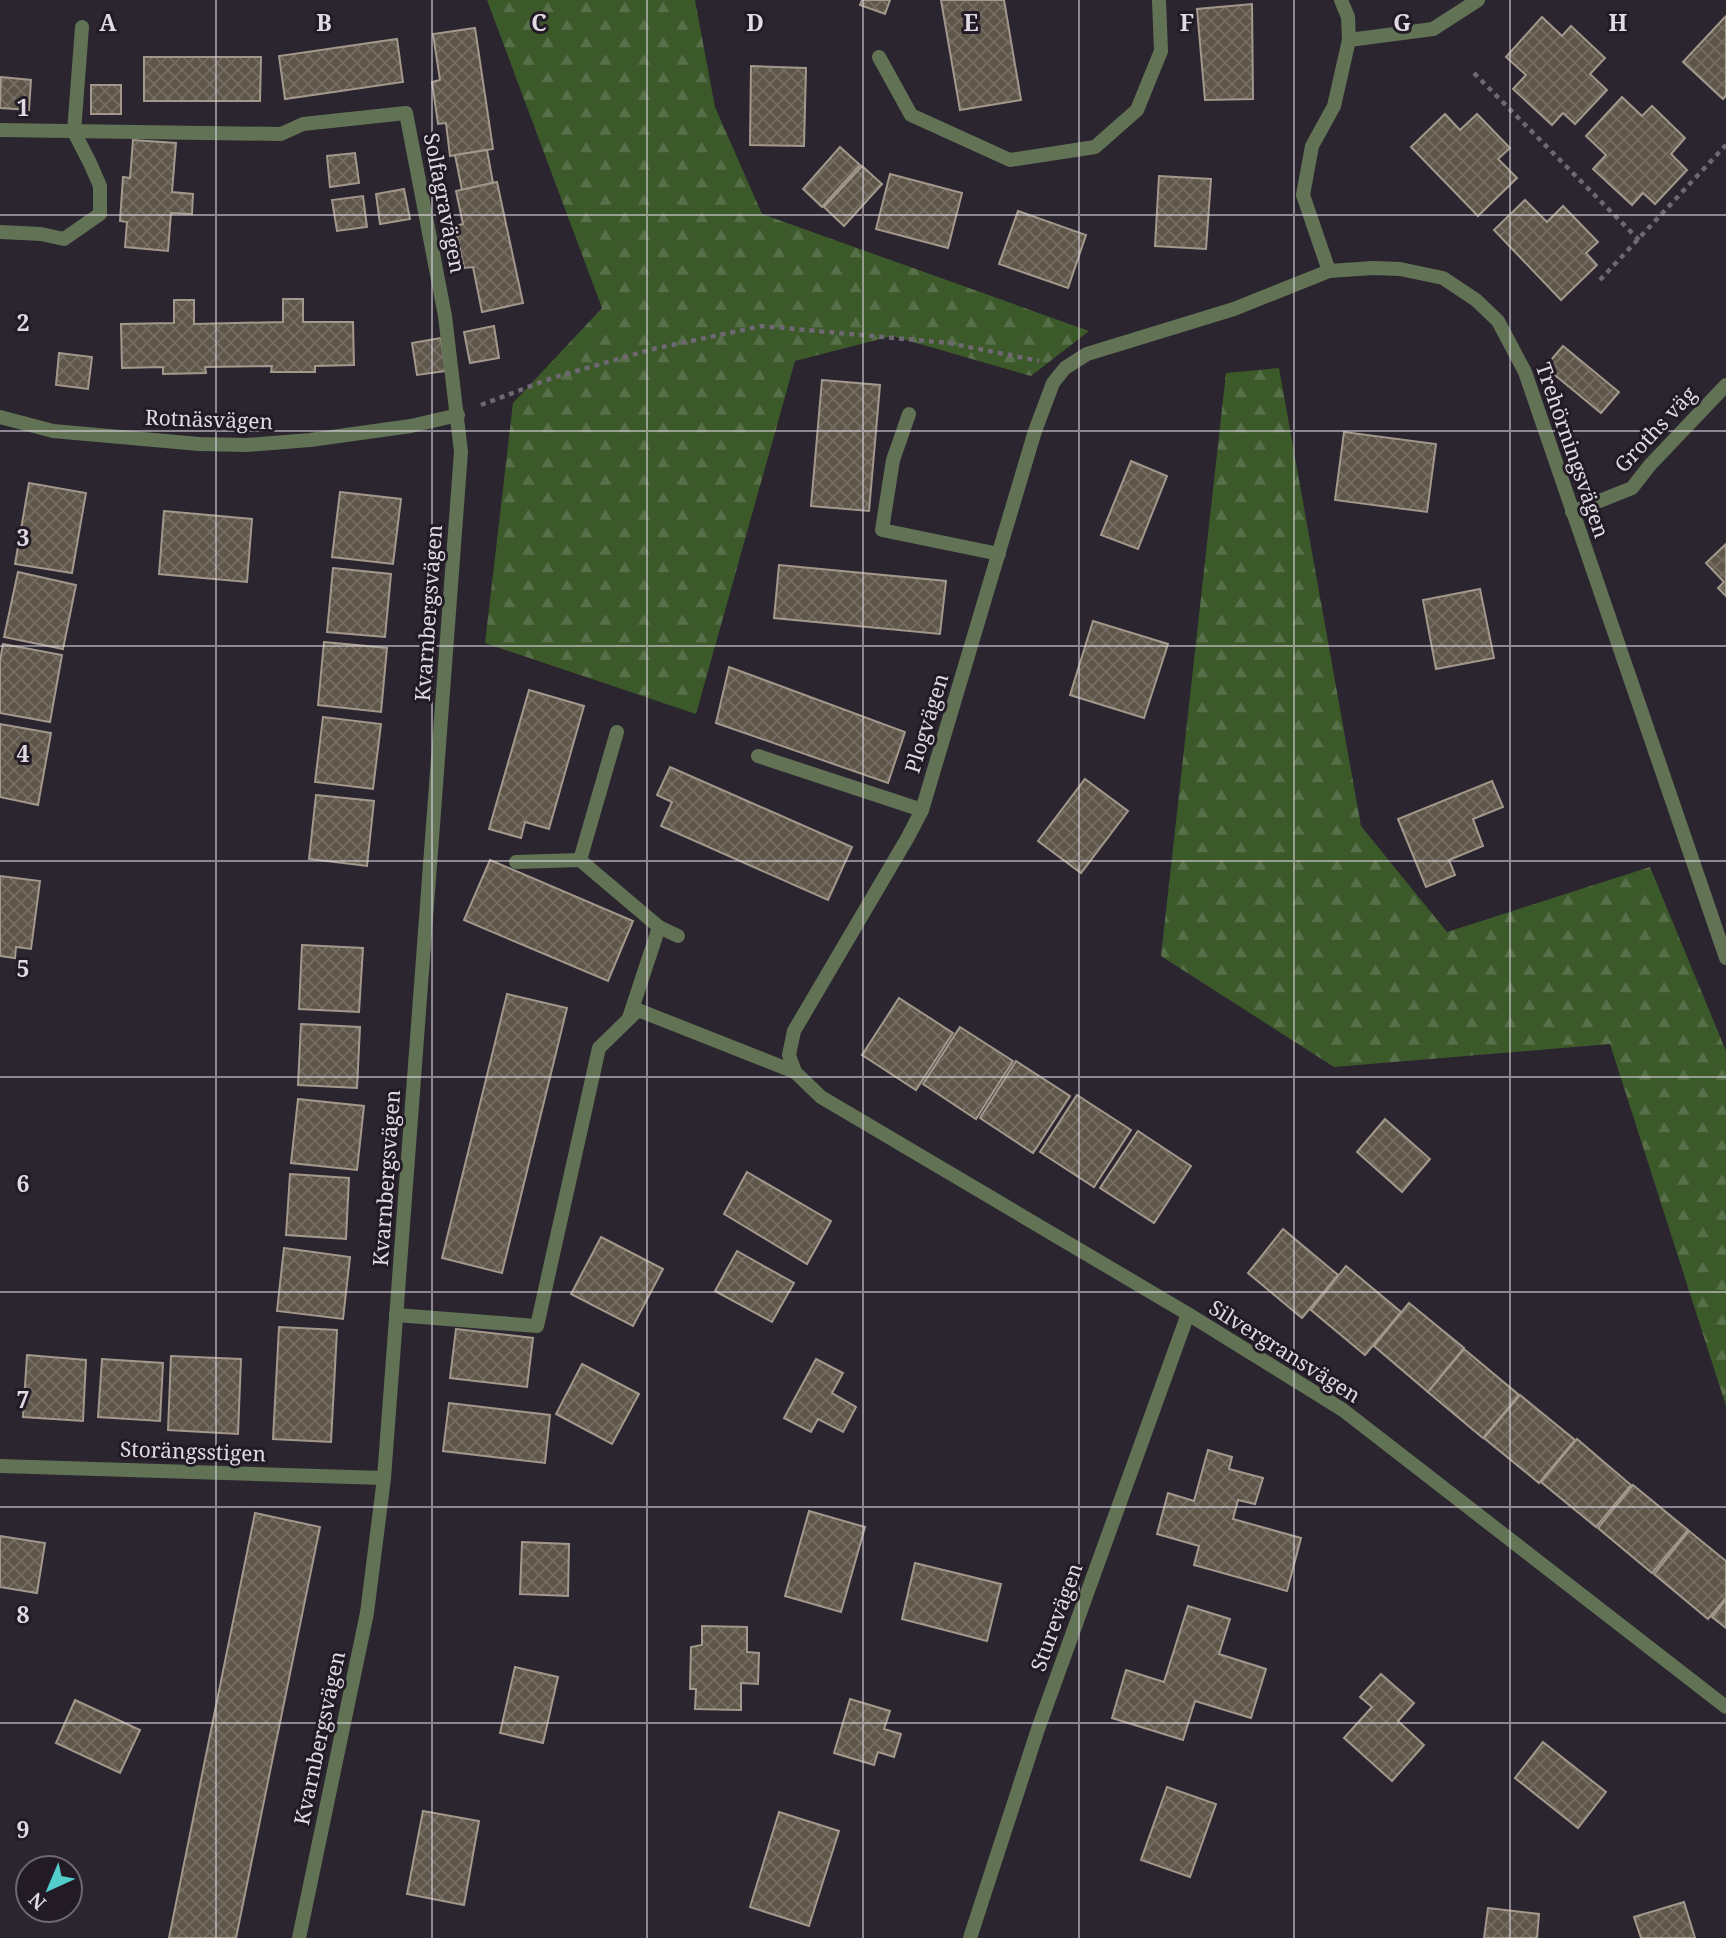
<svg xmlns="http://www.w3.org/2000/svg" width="1726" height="1938" viewBox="0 0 1726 1938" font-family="'Noto Serif',serif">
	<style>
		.forest { fill: url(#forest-firs) }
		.building { fill: url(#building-cross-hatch); stroke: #a2988b; stroke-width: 2 }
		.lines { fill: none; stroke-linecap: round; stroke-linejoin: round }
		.path { stroke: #6e6872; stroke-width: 4.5; stroke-dasharray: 5 5; stroke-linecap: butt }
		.lane { stroke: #617354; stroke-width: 14 }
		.street { stroke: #617354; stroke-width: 14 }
		.grid { fill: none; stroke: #e0dbe3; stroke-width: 2; stroke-opacity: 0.55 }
		.labels { text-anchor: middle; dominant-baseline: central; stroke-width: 6; stroke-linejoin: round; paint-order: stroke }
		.street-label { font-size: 21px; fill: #e0dbe3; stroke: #221b26 }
		.grid-label { font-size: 23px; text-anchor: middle; font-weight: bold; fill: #e0dbe3; stroke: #221b26; stroke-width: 6; stroke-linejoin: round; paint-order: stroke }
	</style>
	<defs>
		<pattern id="forest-firs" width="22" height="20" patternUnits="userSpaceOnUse" patternTransform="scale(1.75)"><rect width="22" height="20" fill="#3c592a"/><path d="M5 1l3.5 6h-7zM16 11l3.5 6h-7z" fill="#587049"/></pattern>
		<pattern id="building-cross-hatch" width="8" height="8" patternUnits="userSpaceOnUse" patternTransform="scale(1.75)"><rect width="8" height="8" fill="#5f564a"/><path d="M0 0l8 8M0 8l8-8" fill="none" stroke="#766e64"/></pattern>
	</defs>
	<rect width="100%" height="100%" fill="#2b2530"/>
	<!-- forest -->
	<g class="forest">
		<path d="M487 0H695L715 107 762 214 1089 331 1031 376 892 336 795 361 696 714 485 643 513 403 602 308Z"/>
		<path d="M1279 368 1361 826 1447 932 1650 867 1726 1051V1406L1610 1044 1334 1067 1161 956 1226 373Z"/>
	</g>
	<!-- building -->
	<g class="building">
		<path d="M862 0H890L885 14 860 5Z"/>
		<path d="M941 0H1004L1021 100 960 110Z"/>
		<path d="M1252 4 1253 99 1205 100 1197 9Z"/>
		<path d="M1726 16V96L1723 99 1683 62Z"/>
		<path d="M1542 17 1562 36 1571 26 1605 58 1590 74 1607 90 1575 124 1563 113 1552 125 1513 89 1526 75 1506 57Z"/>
		<path d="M475 28 493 149 450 156 446 123 438 124 432 82 440 80 433 34Z"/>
		<path d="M397 39 403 82 285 99 279 56Z"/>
		<path d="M144 57H261L260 101H144Z"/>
		<path d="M751 66 806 68 804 146 750 145Z"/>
		<path d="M1 77 31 80 29 110 0 108Z"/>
		<rect x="91" y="85" width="30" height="29"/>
		<path d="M1622 97 1642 116 1652 106 1685 138 1671 154 1687 170 1655 204 1643 193 1632 205 1593 169 1606 155 1586 136Z"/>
		<path d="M1445 114 1460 130 1477 114 1510 148 1498 159 1517 178 1478 216 1411 147Z"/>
		<path d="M133 140 176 143 172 192 193 194 192 214 171 213 168 251 125 247 127 222 120 221 123 177 130 178Z"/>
		<path d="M840 147 860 165 822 207 803 189Z"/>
		<path d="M487 150 493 183 462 190 455 155Z"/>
		<path d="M355 153 359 183 330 187 327 156Z"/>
		<path d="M862 166 882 184 844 226 824 207Z"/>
		<path d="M890 174 962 193 948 248 876 229Z"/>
		<path d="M1159 176 1211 179 1206 249 1155 246Z"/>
		<path d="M497 182 523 303 482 312 473 267 464 268 455 226 463 224 456 191Z"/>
		<path d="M404 189 410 219 380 224 376 194Z"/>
		<path d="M363 196 367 227 337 231 332 200Z"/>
		<path d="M1525 200 1547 222 1563 206 1598 242 1586 253 1597 265 1561 300 1494 230Z"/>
		<path d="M1018 211 1086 235 1068 288 999 264Z"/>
		<path d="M283 299H303V322H353L354 365 315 366V372H271L272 366 205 367 206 373 163 374V367L122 368 121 324 174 323V300H194V324L283 322Z"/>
		<path d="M494 326 499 358 470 363 464 332Z"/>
		<path d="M441 338 446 371 417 375 412 343Z"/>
		<path d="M1563 346 1619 392 1601 413 1545 367Z"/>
		<path d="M59 353 92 357 88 389 56 385Z"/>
		<path d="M822 380 880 385 869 511 811 506Z"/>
		<path d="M1344 432 1436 444 1427 512 1335 500Z"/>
		<path d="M1131 461 1167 476 1138 549 1101 535Z"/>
		<path d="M29 483 86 493 72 573 15 564Z"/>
		<path d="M340 492 401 499 393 564 332 557Z"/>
		<path d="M164 511 252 519 247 582 159 574Z"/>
		<path d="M1726 544V596L1718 588 1724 582 1706 563Z"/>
		<path d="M779 565 946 581 940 634 774 618Z"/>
		<path d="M333 568 391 574 385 637 327 632Z"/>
		<path d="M18 572 76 585 63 649 4 637Z"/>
		<path d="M1480 589 1494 658 1436 669 1423 600Z"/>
		<path d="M1093 621 1168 644 1144 718 1070 695Z"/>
		<path d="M324 642 387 648 381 712 318 705Z"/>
		<path d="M3 644 62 655 50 722 0 713V661Z"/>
		<path d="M729 667 905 732 888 783 716 723Z"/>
		<path d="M529 690 584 706 549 829 525 822 521 838 489 829Z"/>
		<path d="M323 717 381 724 373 789 315 782Z"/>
		<path d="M0 724 51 733 38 805 0 797Z"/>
		<path d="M670 767 852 847 828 900 661 826 672 802 657 795Z"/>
		<path d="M1085 779 1128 811 1081 873 1038 841Z"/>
		<path d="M1492 781 1503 807 1473 819 1483 846 1449 860 1455 875 1426 887 1398 819Z"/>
		<path d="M316 795 374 801 367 866 309 859Z"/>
		<path d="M490 860 633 921 608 981 464 920Z"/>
		<path d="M0 876 40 881 31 949 16 947 15 958 0 956Z"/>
		<path d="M302 945 363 948 359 1012 299 1009Z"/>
		<path d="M507 994 567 1008 502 1273 442 1258Z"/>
		<path d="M899 998 953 1033 916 1090 862 1055Z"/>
		<path d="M301 1024 360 1027 357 1088 298 1085Z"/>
		<path d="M960 1027 1013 1061 976 1119 923 1084Z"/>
		<path d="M1016 1061 1070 1096 1033 1153 980 1118Z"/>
		<path d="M1077 1095 1131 1130 1094 1187 1040 1152Z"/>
		<path d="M298 1099 364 1106 357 1170 291 1163Z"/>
		<path d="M1385 1119 1430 1159 1402 1192 1357 1152Z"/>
		<path d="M1138 1131 1191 1166 1154 1223 1100 1188Z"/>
		<path d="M747 1172 831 1221 807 1264 724 1214Z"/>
		<path d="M290 1174 349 1178 346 1239 286 1235Z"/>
		<path d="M1283 1229 1338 1275 1302 1318 1248 1273Z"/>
		<path d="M601 1237 663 1269 633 1326 571 1294Z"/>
		<path d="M284 1248 350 1257 343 1319 277 1311Z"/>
		<path d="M737 1251 794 1283 772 1322 715 1291Z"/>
		<path d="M1346 1266 1401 1312 1365 1355 1311 1310Z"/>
		<path d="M1409 1303 1464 1348 1428 1392 1374 1346Z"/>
		<path d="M279 1327 337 1330 331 1442 273 1439Z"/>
		<path d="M456 1329 533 1338 527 1387 450 1378Z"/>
		<path d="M1464 1349 1519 1395 1483 1438 1428 1392Z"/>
		<path d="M27 1355 86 1360 83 1421 23 1417Z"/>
		<path d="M171 1356 241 1359 238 1434 168 1430Z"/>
		<path d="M102 1359 163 1363 160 1421 98 1417Z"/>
		<path d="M816 1359 843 1373 832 1393 856 1407 843 1432 818 1419 811 1432 784 1418Z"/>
		<path d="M582 1364 639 1394 612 1444 556 1414Z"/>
		<path d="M1520 1395 1575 1440 1539 1483 1484 1438Z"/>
		<path d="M449 1403 550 1415 545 1463 443 1451Z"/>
		<path d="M1577 1439 1631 1485 1596 1527 1541 1482Z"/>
		<path d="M1208 1450 1232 1457 1229 1469 1263 1478 1255 1504 1238 1500 1233 1519 1301 1538 1287 1591 1194 1565 1199 1546 1157 1534 1168 1493 1194 1501Z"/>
		<path d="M1633 1485 1688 1530 1652 1573 1598 1528Z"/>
		<path d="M809 1511 865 1527 841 1612 785 1596Z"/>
		<path d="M255 1513 320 1527 236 1938H169Z"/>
		<path d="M1689 1531 1726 1561V1598L1708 1619 1654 1574Z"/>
		<path d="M0 1536 45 1543 37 1593 0 1587Z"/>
		<path d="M522 1542 569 1544 568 1596 520 1594Z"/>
		<path d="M915 1563 1001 1584 987 1641 902 1619Z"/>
		<path d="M1726 1600V1628L1712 1617Z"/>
		<path d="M1188 1606 1230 1619 1219 1654 1266 1669 1251 1718 1195 1701 1183 1740 1112 1718 1126 1670 1164 1682Z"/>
		<path d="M702 1626 747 1627V1652L759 1653 758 1684 741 1683V1710L695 1709 696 1689H690L691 1647 702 1645Z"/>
		<path d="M515 1667 558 1677 543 1743 500 1733Z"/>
		<path d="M1381 1674 1414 1703 1398 1721 1424 1745 1392 1781 1344 1738 1372 1707 1360 1697Z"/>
		<path d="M850 1699 890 1711 884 1729 901 1734 894 1757 878 1752 874 1765 834 1753Z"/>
		<path d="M75 1700 140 1730 120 1773 56 1743Z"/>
		<path d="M1543 1742 1606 1792 1578 1828 1515 1778Z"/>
		<path d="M1167 1787 1216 1804 1190 1877 1141 1860Z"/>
		<path d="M423 1811 479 1821 464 1905 407 1894Z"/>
		<path d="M779 1812 839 1831 809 1926 750 1907Z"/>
		<path d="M1684 1902 1695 1938H1641L1634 1917Z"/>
		<path d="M1488 1908 1539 1914 1537 1938H1484Z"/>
	</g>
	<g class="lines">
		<!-- path -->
		<g class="path">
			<path d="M1474 73 1639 240"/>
			<path d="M1600 280 1726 145"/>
			<path d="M481 405 552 378 653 349 762 326 949 343 1039 361"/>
		</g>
		<!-- lane -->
		<g class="lane">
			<path d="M1349 40 1433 29 1478 0"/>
			<path d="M0 232 41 234 64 239 100 214V186L90 163 74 132 82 27"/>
			<path d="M909 414 893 460 882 530 999 554"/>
			<path d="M758 756 922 810"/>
			<path d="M580 860 617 732"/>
			<path d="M516 862 580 860 659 927 678 936"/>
			<path d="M629 1018 659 927"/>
			<path d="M396 1315 537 1326 599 1048 638 1010 795 1072"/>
		</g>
		<!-- street -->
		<g class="street">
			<path d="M879 57 911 115 1010 160 1095 147 1137 110 1161 51 1159 0"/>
			<path d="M0 130 281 134 303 124 406 113 445 316 461 452 384 1478 367 1613 299 1938"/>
			<path d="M1329 271 1303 195 1312 146 1334 106 1349 40 1348 17 1341 0"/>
			<path d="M0 417 53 431 199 444 247 445 310 440 411 426 458 415"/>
			<path d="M1572 512 1632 488 1650 465 1726 385"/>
			<path d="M1726 958 1525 372 1498 321 1476 300 1443 278 1400 269 1373 268 1329 271 1234 309 1087 354 1065 368 1053 383 1035 431 922 810 908 837 794 1031 789 1055 795 1072 821 1097 1188 1314 1343 1410 1726 1707"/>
			<path d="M0 1466 384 1478"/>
			<path d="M970 1938 1038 1729 1188 1314"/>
		</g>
	</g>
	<!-- grid -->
	<path class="grid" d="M216 0V1938M432 0V1938M647 0V1938M863 0V1938M1079 0V1938M1294 0V1938M1510 0V1938M0 215H1726M0 431H1726M0 646H1726M0 861H1726M0 1077H1726M0 1292H1726M0 1507H1726M0 1723H1726"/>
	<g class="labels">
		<!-- street labels -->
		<g class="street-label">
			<text transform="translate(445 203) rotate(79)">Solfagravägen</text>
			<text transform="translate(209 419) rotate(2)">Rotnäsvägen</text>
			<text transform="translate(1655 429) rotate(-47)">Groths väg</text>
			<text transform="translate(1573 450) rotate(71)">Trehörningsvägen</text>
			<text transform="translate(428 613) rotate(-86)">Kvarnbergsvägen</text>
			<text transform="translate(926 723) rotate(-73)">Plogvägen</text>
			<text transform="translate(386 1178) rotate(-86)">Kvarnbergsvägen</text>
			<text transform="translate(1285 1351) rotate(32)">Silvergransvägen</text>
			<text transform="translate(193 1451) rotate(2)">Storängsstigen</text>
			<text transform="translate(1056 1617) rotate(-70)">Sturevägen</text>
			<text transform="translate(319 1738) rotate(-78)">Kvarnbergsvägen</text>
		</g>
	</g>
	<g class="grid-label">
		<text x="108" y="31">A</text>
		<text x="324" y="31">B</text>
		<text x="539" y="31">C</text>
		<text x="755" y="31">D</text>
		<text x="971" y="31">E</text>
		<text x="1187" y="31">F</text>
		<text x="1402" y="31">G</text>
		<text x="1618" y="31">H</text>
		<text x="23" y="116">1</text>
		<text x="23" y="331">2</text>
		<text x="23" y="546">3</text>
		<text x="23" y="762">4</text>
		<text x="23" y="977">5</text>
		<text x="23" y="1192">6</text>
		<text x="23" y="1408">7</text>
		<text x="23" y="1623">8</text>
		<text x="23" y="1838">9</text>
	</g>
	<!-- north arrow -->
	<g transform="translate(49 1889) rotate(224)"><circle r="33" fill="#221b26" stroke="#6e6872" stroke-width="2"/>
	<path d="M0-5L12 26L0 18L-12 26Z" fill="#52cdcc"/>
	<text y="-10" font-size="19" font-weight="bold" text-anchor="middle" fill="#e0dbe3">N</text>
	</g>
</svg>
